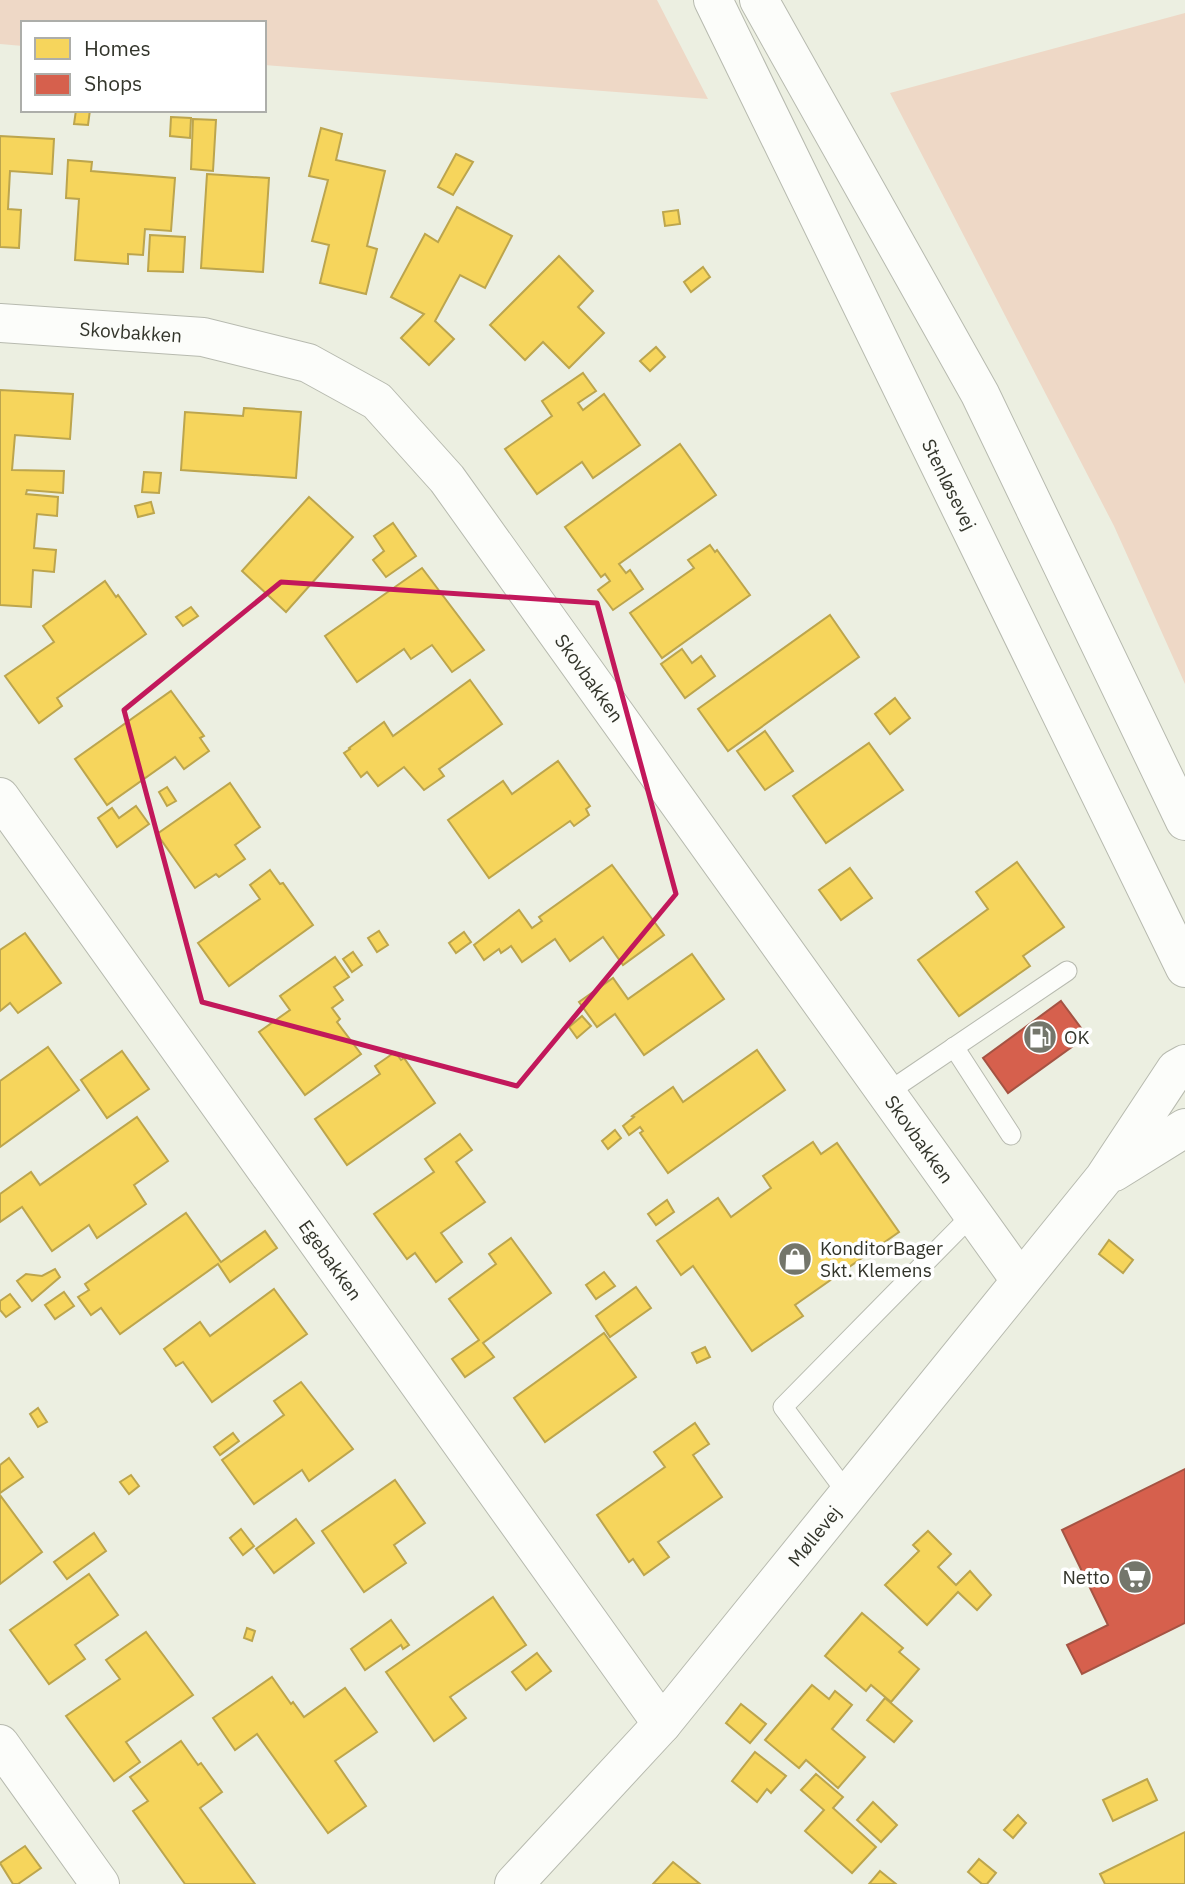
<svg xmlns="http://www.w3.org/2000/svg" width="1185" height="1884" viewBox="0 0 1185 1884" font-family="'IBM Plex Sans',sans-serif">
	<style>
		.green { fill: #eed8c6 }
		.homes { fill: #f6d55c; stroke: #bca54d; stroke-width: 2 }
		.shops { fill: #d6604d; stroke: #a55343; stroke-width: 2 }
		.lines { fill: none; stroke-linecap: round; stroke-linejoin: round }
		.service-casing { stroke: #b7baaf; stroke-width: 21 }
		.minor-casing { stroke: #b7baaf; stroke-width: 40 }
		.tertiary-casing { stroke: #b7baaf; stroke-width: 40 }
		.service { stroke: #fcfdfa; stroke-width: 19 }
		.minor { stroke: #fcfdfa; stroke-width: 38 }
		.tertiary { stroke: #fcfdfa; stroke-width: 38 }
		.marked { fill: none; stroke: #c2185b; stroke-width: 5; stroke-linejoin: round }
		.labels { text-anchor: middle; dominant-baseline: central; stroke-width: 7; stroke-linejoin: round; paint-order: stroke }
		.street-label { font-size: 19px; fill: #33352b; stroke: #fff }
		.poi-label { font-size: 19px; fill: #33352b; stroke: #fff; text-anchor: start }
	</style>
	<rect width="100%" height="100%" fill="#ecefe1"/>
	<!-- green -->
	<g class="green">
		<path d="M0 0H657L708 99 264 65V23H23V46L0 44Z"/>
		<path d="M1185 13V684L1114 526 890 93Z"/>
	</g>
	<!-- homes -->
	<g class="homes">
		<path d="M76 110H90L88 125 74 124Z"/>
		<path d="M171 117 191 118 190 138 170 136Z"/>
		<path d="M193 119 216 120 213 171 191 169Z"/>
		<path d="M321 128 342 134 336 160 385 171 367 246 377 249 366 294 320 283 329 245 312 241 328 180 309 176Z"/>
		<path d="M0 136 54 139 52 174 10 171 8 209 21 210 19 248 0 247Z"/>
		<path d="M456 154 473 162 453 195 438 187Z"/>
		<path d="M68 160 92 162 91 171 175 178 171 231 145 229 143 255 128 254V264L75 260 79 199 66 198Z"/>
		<path d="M207 174 269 178 263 272 201 268Z"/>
		<path d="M457 207 512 236 485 288 460 275 435 321 454 339 429 365 401 338 424 314 391 297 425 234 438 242Z"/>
		<path d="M678 210 680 224 665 226 663 212Z"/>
		<path d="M150 235 185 237 183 272 148 271Z"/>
		<path d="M559 256 593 291 578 307 604 333 569 368 543 342 525 360 490 325Z"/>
		<path d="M703 267 710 277 691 292 684 282Z"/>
		<path d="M656 347 665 357 650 371 640 361Z"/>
		<path d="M583 373 596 391 578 403 583 410 604 394 640 445 593 478 582 462 537 494 505 449 552 416 542 401Z"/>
		<path d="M0 390 73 394 70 439 15 435 12 470 64 471 63 493 27 490 26 494 58 497 57 516 37 514 34 548 56 550 54 572 33 570 31 607 0 605Z"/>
		<path d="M244 408 301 412 296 478 181 470 185 412 243 416Z"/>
		<path d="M680 444 716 495 619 564 626 573 630 570 643 589 613 610 598 590 610 581 605 574 601 577 565 527Z"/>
		<path d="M144 472 161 473 159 493 142 492Z"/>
		<path d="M309 497 353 537 286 612 242 571Z"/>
		<path d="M151 502 154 513 138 517 135 506Z"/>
		<path d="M393 523 416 556 386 577 373 560 384 551 374 536Z"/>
		<path d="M710 545 715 552 717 550 750 595 662 658 630 613 694 568 688 560Z"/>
		<path d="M422 568 484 650 452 672 432 645 411 659 404 649 357 682 325 636Z"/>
		<path d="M105 581 116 597 118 595 146 634 57 698 62 706 39 723 5 676 54 642 43 626Z"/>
		<path d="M191 607 198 616 183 626 176 617Z"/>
		<path d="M830 615 859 657 728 751 698 709Z"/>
		<path d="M682 649 692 663 701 656 715 676 685 698 661 664Z"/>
		<path d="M470 680 502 724 439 769 444 776 424 790 404 767 378 786 367 772 361 777 344 753 350 749 349 748 384 722 393 736Z"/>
		<path d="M171 691 204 736 200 738 209 751 184 769 175 757 107 805 75 759Z"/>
		<path d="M895 698 910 718 890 734 875 714Z"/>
		<path d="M765 731 793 771 765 790 737 751Z"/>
		<path d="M869 743 903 790 826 843 793 796Z"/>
		<path d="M558 761 590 806 586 809 589 815 574 826 570 821 489 878 448 820 503 781 512 794Z"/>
		<path d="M230 783 260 827 235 845 245 859 219 877 216 874 195 888 157 834Z"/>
		<path d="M167 787 176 801 167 806 159 792Z"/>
		<path d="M136 806 149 824 117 847 98 818 112 808 119 818Z"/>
		<path d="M1017 862 1064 927 1023 956 1030 966 959 1016 918 960 988 909 976 892Z"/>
		<path d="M612 865 664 935 623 965 603 937 570 961 555 939 522 962 511 946 501 953 499 949 484 960 474 945 519 910 532 928 542 921 539 917Z"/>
		<path d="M850 868 872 898 841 920 819 890Z"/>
		<path d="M270 870 280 884 283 883 313 925 229 986 198 943 260 899 250 885Z"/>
		<path d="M379 931 388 945 377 952 368 938Z"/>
		<path d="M464 932 471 942 456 953 449 943Z"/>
		<path d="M25 933 61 983 18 1013 10 1003 0 1011V950Z"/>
		<path d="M353 952 362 965 352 972 343 959Z"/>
		<path d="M692 954 724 999 644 1055 615 1014 597 1027 579 1002 613 978 628 999Z"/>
		<path d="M335 957 349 977 334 987 343 1000 332 1008 340 1019 337 1022 361 1054 305 1095 259 1032 290 1010 280 996Z"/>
		<path d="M582 1016 591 1026 577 1038 569 1027Z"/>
		<path d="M48 1047 79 1090 0 1147V1081Z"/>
		<path d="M757 1050 785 1090 668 1173 640 1133 643 1131 640 1127 629 1135 623 1126 634 1117 632 1116 673 1087 683 1102Z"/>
		<path d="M122 1051 149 1089 107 1118 81 1080Z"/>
		<path d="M395 1052 401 1060 404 1058 435 1103 347 1165 315 1119 380 1074 375 1066Z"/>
		<path d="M137 1117 168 1161 134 1185 146 1204 97 1238 89 1225 52 1251 22 1207 0 1222V1194L31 1172 40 1185Z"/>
		<path d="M615 1130 621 1138 608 1149 602 1141Z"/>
		<path d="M460 1134 472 1150 456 1162 485 1202 441 1233 462 1262 436 1282 415 1253 407 1259 374 1214 434 1172 425 1159Z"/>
		<path d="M813 1142 821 1154 837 1143 899 1232 795 1305 803 1316 752 1351 693 1266 681 1275 657 1241 718 1198 731 1217 771 1188 763 1176Z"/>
		<path d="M667 1200 674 1212 656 1225 648 1214Z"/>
		<path d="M186 1213 221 1262 265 1231 277 1248 230 1282 218 1264 120 1334 101 1308 91 1315 78 1297 89 1290 85 1284Z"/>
		<path d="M511 1238 551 1293 483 1343 494 1357 465 1377 452 1359 479 1340 449 1299 496 1264 489 1254Z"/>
		<path d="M1109 1240 1133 1260 1123 1273 1099 1254Z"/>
		<path d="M55 1269 60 1277 32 1301 17 1281 26 1274 42 1276Z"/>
		<path d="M604 1272 615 1286 596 1299 586 1285Z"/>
		<path d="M636 1287 651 1308 610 1337 596 1316Z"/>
		<path d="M274 1289 307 1334 212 1402 183 1362 176 1366 164 1349 200 1322 210 1336Z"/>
		<path d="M64 1292 74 1306 55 1319 45 1305Z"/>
		<path d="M10 1294 20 1307 6 1317 0 1310V1301Z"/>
		<path d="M604 1333 636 1377 545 1442 514 1398Z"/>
		<path d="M705 1347 710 1357 697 1363 692 1353Z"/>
		<path d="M301 1382 353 1449 309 1481 302 1470 254 1504 222 1460 284 1415 274 1401Z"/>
		<path d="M38 1408 47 1422 38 1427 30 1414Z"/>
		<path d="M695 1423 709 1444 693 1455 722 1497 658 1542 669 1557 644 1575 633 1559 629 1562 597 1515 665 1467 654 1452Z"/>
		<path d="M233 1433 239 1441 220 1455 214 1447Z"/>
		<path d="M9 1458 23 1477 0 1493V1465Z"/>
		<path d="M131 1475 139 1486 129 1494 120 1482Z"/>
		<path d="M395 1480 425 1523 394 1545 406 1563 364 1592 322 1531Z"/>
		<path d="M0 1495 42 1552 0 1584Z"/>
		<path d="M296 1519 314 1543 274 1573 256 1549Z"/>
		<path d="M241 1529 254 1546 243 1555 230 1538Z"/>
		<path d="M928 1531 951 1554 938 1567 956 1585 970 1571 991 1595 977 1610 958 1592 927 1625 885 1585 919 1551 913 1545Z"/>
		<path d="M94 1533 106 1551 67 1579 54 1562Z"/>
		<path d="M89 1574 118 1615 75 1645 85 1659 49 1684 10 1630Z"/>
		<path d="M493 1597 526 1645 450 1697 466 1718 434 1741 386 1672Z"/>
		<path d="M862 1613 903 1648 899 1652 919 1669 891 1702 871 1685 866 1691 825 1656Z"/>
		<path d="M391 1620 409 1645 403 1649 401 1645 365 1670 351 1649Z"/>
		<path d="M247 1628 255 1631 252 1641 244 1638Z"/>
		<path d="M146 1632 193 1695 126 1742 140 1762 114 1781 66 1716 120 1679 106 1660Z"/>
		<path d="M537 1653 551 1671 526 1690 512 1672Z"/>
		<path d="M272 1677 291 1704 293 1702 304 1717 345 1688 377 1732 335 1761 366 1806 328 1833 257 1734 235 1750 213 1718Z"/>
		<path d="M812 1685 829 1699 835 1691 852 1705 832 1729 865 1757 838 1788 806 1760 799 1768 765 1740Z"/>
		<path d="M885 1698 912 1721 894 1742 867 1720Z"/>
		<path d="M741 1704 766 1724 750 1743 726 1723Z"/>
		<path d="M181 1741 198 1765 201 1763 222 1792 200 1808 255 1884H185L133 1811 148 1801 130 1777Z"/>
		<path d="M755 1752 786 1776 771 1793 767 1789 757 1802 732 1781Z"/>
		<path d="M816 1774 843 1797 833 1808 876 1847 852 1873 805 1831 824 1810 801 1790Z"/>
		<path d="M1147 1779 1157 1800 1113 1821 1103 1800Z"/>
		<path d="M873 1802 897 1825 881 1842 857 1820Z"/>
		<path d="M1018 1815 1026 1823 1013 1838 1004 1830Z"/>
		<path d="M1185 1832V1884H1105L1100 1874Z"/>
		<path d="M25 1846 41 1868 18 1884H13L0 1863Z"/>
		<path d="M979 1859 996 1873 987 1884H982L968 1872Z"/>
		<path d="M673 1862 700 1884H653Z"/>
		<path d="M880 1871 896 1884H869Z"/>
	</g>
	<!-- shops -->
	<g class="shops">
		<path d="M1061 1001 1087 1036 1008 1093 983 1058Z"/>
		<path d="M1185 1469V1623L1082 1674 1067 1645 1108 1625 1062 1530Z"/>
	</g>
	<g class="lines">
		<!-- service casing -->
		<g class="service-casing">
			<g id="service">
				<path d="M954 1047 1011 1135"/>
				<path d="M885 1094 1067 971"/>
				<path d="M847 1493 783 1407 972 1215"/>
			</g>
		</g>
		<!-- minor casing -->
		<g class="minor-casing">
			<g id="minor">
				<path id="s1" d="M0 323 203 337 308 363 377 401 447 479 1020 1280"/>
				<path id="s2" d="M0 797 662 1724"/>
				<path d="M0 1744 100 1884"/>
			</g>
		</g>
		<!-- tertiary casing -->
		<g class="tertiary-casing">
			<g id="tertiary">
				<path id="s3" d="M713 0 1185 968"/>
				<path d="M759 0 980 394 1185 821"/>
				<path d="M1114 1172 1185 1128"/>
				<path id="s4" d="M514 1884 662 1724 1104 1178 1176 1069 1185 1064"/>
			</g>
		</g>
		<!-- service -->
		<use href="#service" class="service"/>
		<!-- minor -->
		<use href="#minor" class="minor"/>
		<!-- tertiary -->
		<use href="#tertiary" class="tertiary"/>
	</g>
	<!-- marked area -->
	<path class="marked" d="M281 582 597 603 676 894 517 1086 202 1002 124 710Z"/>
	<!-- icons -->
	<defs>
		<g id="fuel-disc" transform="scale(1.75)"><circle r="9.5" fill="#74766b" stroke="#fff"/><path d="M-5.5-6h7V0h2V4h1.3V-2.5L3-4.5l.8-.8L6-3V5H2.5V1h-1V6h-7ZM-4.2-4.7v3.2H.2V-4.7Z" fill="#fff"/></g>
		<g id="shop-disc" transform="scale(1.75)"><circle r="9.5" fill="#74766b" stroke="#fff"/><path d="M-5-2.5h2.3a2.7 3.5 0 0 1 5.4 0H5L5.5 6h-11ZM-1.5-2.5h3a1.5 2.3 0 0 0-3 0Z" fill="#fff"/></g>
		<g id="supermarket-disc" transform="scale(1.75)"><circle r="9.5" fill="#74766b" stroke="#fff"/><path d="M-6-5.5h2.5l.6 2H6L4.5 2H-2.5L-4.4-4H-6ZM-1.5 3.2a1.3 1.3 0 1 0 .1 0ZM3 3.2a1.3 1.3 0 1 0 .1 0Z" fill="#fff"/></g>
	</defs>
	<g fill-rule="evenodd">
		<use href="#fuel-disc" x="1040" y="1037"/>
		<use href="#shop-disc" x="795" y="1259"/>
		<use href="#supermarket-disc" x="1135" y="1577"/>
	</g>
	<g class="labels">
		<!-- street labels -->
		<g class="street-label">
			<text stroke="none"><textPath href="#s1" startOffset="131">Skovbakken</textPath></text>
			<text stroke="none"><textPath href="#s3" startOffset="539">Stenløsevej</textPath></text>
			<text stroke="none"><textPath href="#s1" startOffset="740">Skovbakken</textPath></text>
			<text stroke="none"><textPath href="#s1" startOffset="1307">Skovbakken</textPath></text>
			<text stroke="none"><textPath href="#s2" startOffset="569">Egebakken</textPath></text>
			<text stroke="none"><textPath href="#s4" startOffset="460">Møllevej</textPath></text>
		</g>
		<!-- poi labels -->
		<g class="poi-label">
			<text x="1064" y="1037">OK</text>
			<text x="820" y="1248">KonditorBager<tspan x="820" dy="22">Skt. Klemens</tspan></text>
			<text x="1110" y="1577" text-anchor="end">Netto</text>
		</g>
	</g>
	<!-- legend -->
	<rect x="21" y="21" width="245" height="91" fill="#ffffff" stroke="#adaeaa" stroke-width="2"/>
	<rect x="35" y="38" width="35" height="21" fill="#f6d55c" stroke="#adaeaa" stroke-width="2"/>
	<text x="84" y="56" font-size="21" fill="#33352b">Homes</text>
	<rect x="35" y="74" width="35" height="21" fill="#d6604d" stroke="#adaeaa" stroke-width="2"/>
	<text x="84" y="91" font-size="21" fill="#33352b">Shops</text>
</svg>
